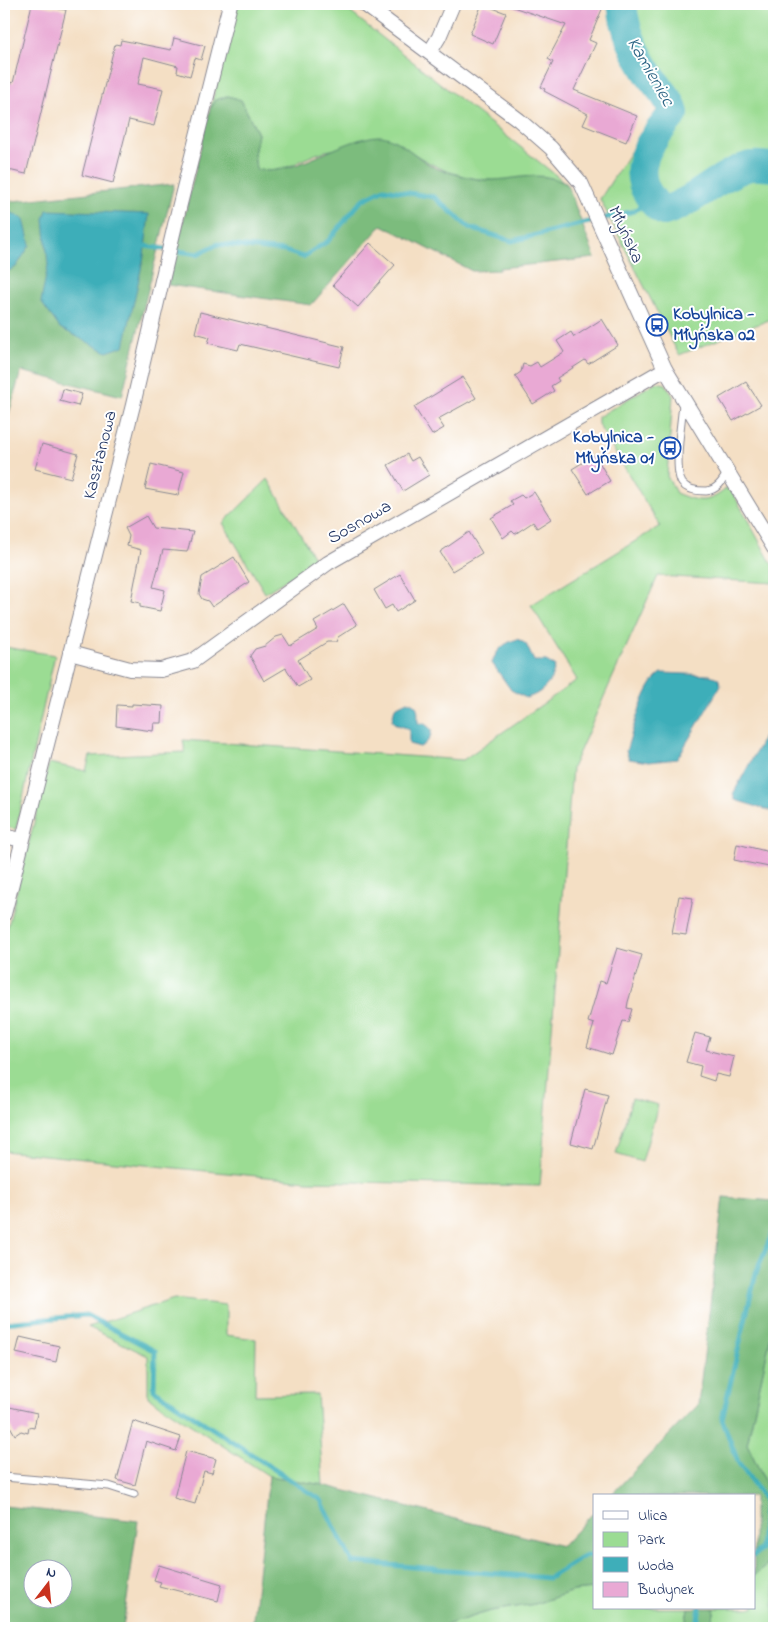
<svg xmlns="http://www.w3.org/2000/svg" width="778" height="1632" viewBox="0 0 778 1632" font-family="'Indie Flower',sans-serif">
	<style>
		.green { fill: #9bdc93; stroke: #5b8678 }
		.forest { fill: #7cbc7d; stroke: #4c766e; fill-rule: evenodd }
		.water { fill: #3eaeb9; stroke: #2c6e8c }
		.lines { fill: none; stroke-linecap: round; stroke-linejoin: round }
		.stream { stroke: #3eaeb9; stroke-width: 5 }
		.river { stroke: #3eaeb9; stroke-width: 30 }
		.building { fill: #e9a9d4 }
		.lane-casing { stroke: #888791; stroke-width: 9 }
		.street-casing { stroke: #888791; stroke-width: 16 }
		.lane { stroke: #fff; stroke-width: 7 }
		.street { stroke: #fff; stroke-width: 14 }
		.labels { text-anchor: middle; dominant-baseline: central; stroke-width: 4; stroke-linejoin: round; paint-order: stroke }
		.street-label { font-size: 18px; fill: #1b2f5e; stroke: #fff }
		.transit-label { font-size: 18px; font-weight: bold; fill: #164399; stroke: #fff; text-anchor: start }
		.water-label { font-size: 19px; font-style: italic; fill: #296282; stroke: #fff }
	</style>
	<rect width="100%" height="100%" fill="#fff"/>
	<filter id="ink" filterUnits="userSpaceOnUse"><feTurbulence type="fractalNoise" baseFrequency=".02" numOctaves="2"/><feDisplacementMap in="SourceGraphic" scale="10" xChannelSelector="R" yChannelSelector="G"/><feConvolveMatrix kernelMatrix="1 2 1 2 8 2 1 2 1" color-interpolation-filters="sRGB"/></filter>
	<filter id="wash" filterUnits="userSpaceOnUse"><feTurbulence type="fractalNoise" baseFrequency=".0096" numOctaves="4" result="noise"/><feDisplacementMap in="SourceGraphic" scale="20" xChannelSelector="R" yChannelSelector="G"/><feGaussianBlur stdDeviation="1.12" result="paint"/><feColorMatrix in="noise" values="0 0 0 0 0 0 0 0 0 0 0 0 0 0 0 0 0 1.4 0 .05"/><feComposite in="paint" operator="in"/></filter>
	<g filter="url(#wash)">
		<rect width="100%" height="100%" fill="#f4dfc4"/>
		<!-- green -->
		<g class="green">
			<path d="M238 4H340L567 184C534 168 519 183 487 180 454 177 425 164 400 143 375 146 349 146 326 151 301 157 282 177 256 169L254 154 258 134 241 100 228 96 216 100 210 109Z"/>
			<path d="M606 4H774V318L679 355 600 199 657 110Z"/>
			<path d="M656 382 666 384 673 396 667 476 676 493C699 503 710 504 729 486L774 568V583L658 576 572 768 540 1186 307 1181 4 1151V942L49 763 86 771 90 756 185 752 183 740 463 760 577 680 531 605 660 526 598 424V417Z"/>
			<path d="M268 479 316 561 265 593 223 523Z"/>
			<path d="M4 647 55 655 16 829 4 827Z"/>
			<path d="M632 1098 658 1105 642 1162 616 1154Z"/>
			<path d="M174 1299 226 1305V1335L256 1339 255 1395 317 1394 323 1485 269 1476 148 1397V1356L88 1327Z"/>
			<path d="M774 1321V1501L747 1444Z"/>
			<path d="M774 1546V1628H711L715 1608H754V1576L771 1562Z"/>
			<path d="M594 1589V1608H688L685 1628H436L491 1611 535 1604 573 1591Z"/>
		</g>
		<!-- forest -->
		<g class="forest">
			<path d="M228 96 241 100 258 134 254 154 256 169C287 180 342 138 378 136 398 135 421 164 441 170 455 174 475 180 489 180 519 180 538 169 567 184L595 258 499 268V270L472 271 382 225 311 305 168 285 210 109 216 100Z"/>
			<path d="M174 184 122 396 21 371 4 431V202Z"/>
			<path d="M723 1197 774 1201V1321L747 1444 774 1501V1546L771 1562 754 1576V1496H610L698 1405Z"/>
			<path d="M269 1476 323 1485 562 1546 594 1512V1589L573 1591 535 1604 491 1611 436 1628H394L341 1622 340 1628H252Z"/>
			<path d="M4 1506 138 1521 123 1628H4ZM32 1570H62V1600H32Z"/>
			<path d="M688 1608H715L711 1628H685Z"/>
		</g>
		<!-- water -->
		<g class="water">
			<path d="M47 210 149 214 144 256 124 346 107 352 60 328 41 302 48 265 44 219Z"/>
			<path d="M12 213 24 219 30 245 16 267 4 273V214Z"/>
			<path d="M518 639 526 644 534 661H546L555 666C552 683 542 694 526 698L511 690 492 663C496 650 505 642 518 639Z"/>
			<path d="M662 673 710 675 718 678 721 685 677 759 649 762 629 759 626 751C633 731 644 683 662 673Z"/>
			<path d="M407 701C421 705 417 712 418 723L425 724 431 729C432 738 427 743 420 747L409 744V729L395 724 392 720 395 707Z"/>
			<path d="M769 731H774V809L771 811 735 800 733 794 764 737Z"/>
		</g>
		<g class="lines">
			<!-- stream -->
			<g class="stream">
				<path d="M145 246 198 254 218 244 285 251 303 257 328 241 362 200 384 189 434 197 470 228 512 241 634 211 651 199"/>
				<path d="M4 1323 86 1315 155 1351 154 1390 321 1500 352 1562 549 1578 586 1555 594 1556"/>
				<path d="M754 1555 761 1549 765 1500 738 1462 722 1419 756 1273 774 1229"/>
				<path d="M696 1628 700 1608"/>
			</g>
			<!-- river -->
			<path class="river" d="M622 4C625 32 635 53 651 77 659 89 670 97 674 113 655 136 629 163 648 194 653 201 656 207 664 211 695 202 717 176 747 167 755 164 766 167 774 167"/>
		</g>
		<g id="blocks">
			<!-- building -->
			<g class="building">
				<path d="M32 4 66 10 26 174 4 169V80L13 83Z"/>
				<path d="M482 4 506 13 493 44 470 34Z"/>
				<path d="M510 4H593L603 7 589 40 596 43 574 90 637 116 626 142 583 125 588 114 544 91 545 89 541 87 553 62 548 59 566 25 510 6Z"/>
				<path d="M174 38 205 46 201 60 195 58 190 76 177 72 178 66 144 57 138 84 163 89 154 126 129 120 113 183 82 175 115 44 120 45 121 40 171 50Z"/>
				<path d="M370 243 395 265 358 307 333 285Z"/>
				<path d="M200 312 344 347 339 367 240 344 238 350 208 343 210 337 195 333Z"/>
				<path d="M602 319 618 345 588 364 585 360 557 378 559 381 551 386 554 391 533 404 515 376 521 372 523 364 530 366 537 362 540 367 564 352 557 341 571 332 574 337Z"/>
				<path d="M463 377 476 398 438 419 444 428 432 435 414 407Z"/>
				<path d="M746 382 761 405 733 421 719 398Z"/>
				<path d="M63 389 82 394 78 406 60 401Z"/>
				<path d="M42 444 78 454 71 478 35 469Z"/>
				<path d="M407 454 411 461 418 457 429 475 403 491 388 465Z"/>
				<path d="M595 455 610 481 588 494 572 469Z"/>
				<path d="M151 464 184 472 178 495 145 489Z"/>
				<path d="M534 492 551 519 537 528 533 522 515 534 512 531 503 538 491 518 513 505 510 501 521 495 524 498Z"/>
				<path d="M146 516 153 528 193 532 187 552 163 550 153 587 165 590 160 611 140 607V603L131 601 141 550 127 546 129 536 125 528Z"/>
				<path d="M469 532 482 553 452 571 440 552Z"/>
				<path d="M234 557 249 582 212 607 208 601 202 599 199 594 202 577Z"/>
				<path d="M400 574 415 600 396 612 392 605 385 609 374 590Z"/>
				<path d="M344 604 357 625 338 637 336 642H327L298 660 310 680 298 687 286 668 264 681 250 656 255 649 265 646 276 637 283 635 290 646 318 629 314 622Z"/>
				<path d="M132 704 163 706 162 723H154L153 731 116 726 117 705 132 706Z"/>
				<path d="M737 844 774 853V868L734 860Z"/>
				<path d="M679 896 693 898 686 935 672 933Z"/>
				<path d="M617 948 642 955 628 1002 627 1008 632 1009 628 1022 623 1021 612 1055 587 1047 594 1024 588 1022 600 981 606 983Z"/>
				<path d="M695 1033 710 1037 706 1050 734 1057 729 1077 716 1074 714 1081 699 1076 701 1066 686 1062Z"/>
				<path d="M585 1089 608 1095 593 1149 571 1143Z"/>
				<path d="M20 1337 59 1346 56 1362 16 1353Z"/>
				<path d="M5 1406 37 1413 34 1428 29 1427 28 1433 21 1431 15 1435 10 1426 4 1424Z"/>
				<path d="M133 1421 181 1437 176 1451 146 1441 135 1485 117 1480Z"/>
				<path d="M186 1451 216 1459 212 1473 204 1471 195 1504 174 1498Z"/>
				<path d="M159 1565 222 1584 218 1601 159 1586 161 1582 154 1580Z"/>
			</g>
		</g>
	</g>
	<g filter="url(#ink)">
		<use href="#blocks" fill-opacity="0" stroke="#888791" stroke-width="1"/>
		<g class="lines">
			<!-- lane casing -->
			<g class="lane-casing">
				<g id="lane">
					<path d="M683 403C682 420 673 469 682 483 687 490 698 491 706 491 717 490 723 481 728 471"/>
					<path d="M4 1477 109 1486 134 1494"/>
				</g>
			</g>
			<!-- street casing -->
			<g class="street-casing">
				<g id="street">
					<path d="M364 4 519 120 551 148 581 183 665 369 774 548"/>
					<path d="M430 52 439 37 453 4"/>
					<path d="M70 653 130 669 161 670 193 661 328 563 665 369"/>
					<path d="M4 836 22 840"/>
					<path d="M4 914 133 405 178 212 230 4"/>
				</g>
			</g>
			<!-- lane -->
			<use href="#lane" class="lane"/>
			<!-- street -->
			<use href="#street" class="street"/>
		</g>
	</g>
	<!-- icons -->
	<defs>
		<g id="bus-ring" transform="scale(1.125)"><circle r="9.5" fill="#fff" stroke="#1a4fb4" stroke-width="1.5"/><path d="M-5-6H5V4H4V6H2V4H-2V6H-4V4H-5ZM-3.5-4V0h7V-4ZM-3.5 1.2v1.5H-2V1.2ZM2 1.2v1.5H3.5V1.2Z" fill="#1a4fb4"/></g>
	</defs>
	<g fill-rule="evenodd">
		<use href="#bus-ring" x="657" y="325"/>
		<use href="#bus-ring" x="670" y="448"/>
	</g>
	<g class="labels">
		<!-- street labels -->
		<g class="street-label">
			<text transform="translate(625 235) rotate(65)">Młyńska</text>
			<text transform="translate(101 455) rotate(-76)">Kasztanowa</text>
			<text transform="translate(360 523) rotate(-30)">Sosnowa</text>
		</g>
		<!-- transit labels -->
		<g class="transit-label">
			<text x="673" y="315">Kobylnica -<tspan x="673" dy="21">Młyńska 02</tspan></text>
			<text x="654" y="438" text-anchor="end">Kobylnica -<tspan x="654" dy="21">Młyńska 01</tspan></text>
		</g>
		<!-- water labels -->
		<g class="water-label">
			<text transform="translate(650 72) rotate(60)">Kamieniec</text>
		</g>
	</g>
	<!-- margin -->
	<rect width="778" height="1632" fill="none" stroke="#fff" stroke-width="20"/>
	<!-- legend -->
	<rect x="593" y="1494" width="162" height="115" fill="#ffffff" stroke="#a4acbf"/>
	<rect x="603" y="1511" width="25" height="8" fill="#ffffff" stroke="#a4acbf"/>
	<text x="638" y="1520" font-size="15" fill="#1b2f5e">Ulica</text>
	<rect x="603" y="1532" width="25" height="15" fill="#9bdc93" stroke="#a4acbf"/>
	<text x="638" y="1544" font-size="15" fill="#1b2f5e">Park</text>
	<rect x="603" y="1557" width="25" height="15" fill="#3eaeb9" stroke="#a4acbf"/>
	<text x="638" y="1570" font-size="15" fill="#1b2f5e">Woda</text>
	<rect x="603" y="1582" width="25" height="15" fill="#e9a9d4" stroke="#a4acbf"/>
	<text x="638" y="1594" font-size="15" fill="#1b2f5e">Budynek</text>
	<!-- north arrow -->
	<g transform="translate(48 1584) rotate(16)"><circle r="24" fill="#ffffff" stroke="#a4acbf"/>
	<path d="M0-4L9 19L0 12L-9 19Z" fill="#c8321e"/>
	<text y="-8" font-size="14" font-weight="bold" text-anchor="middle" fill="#1b2f5e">N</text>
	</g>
</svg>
